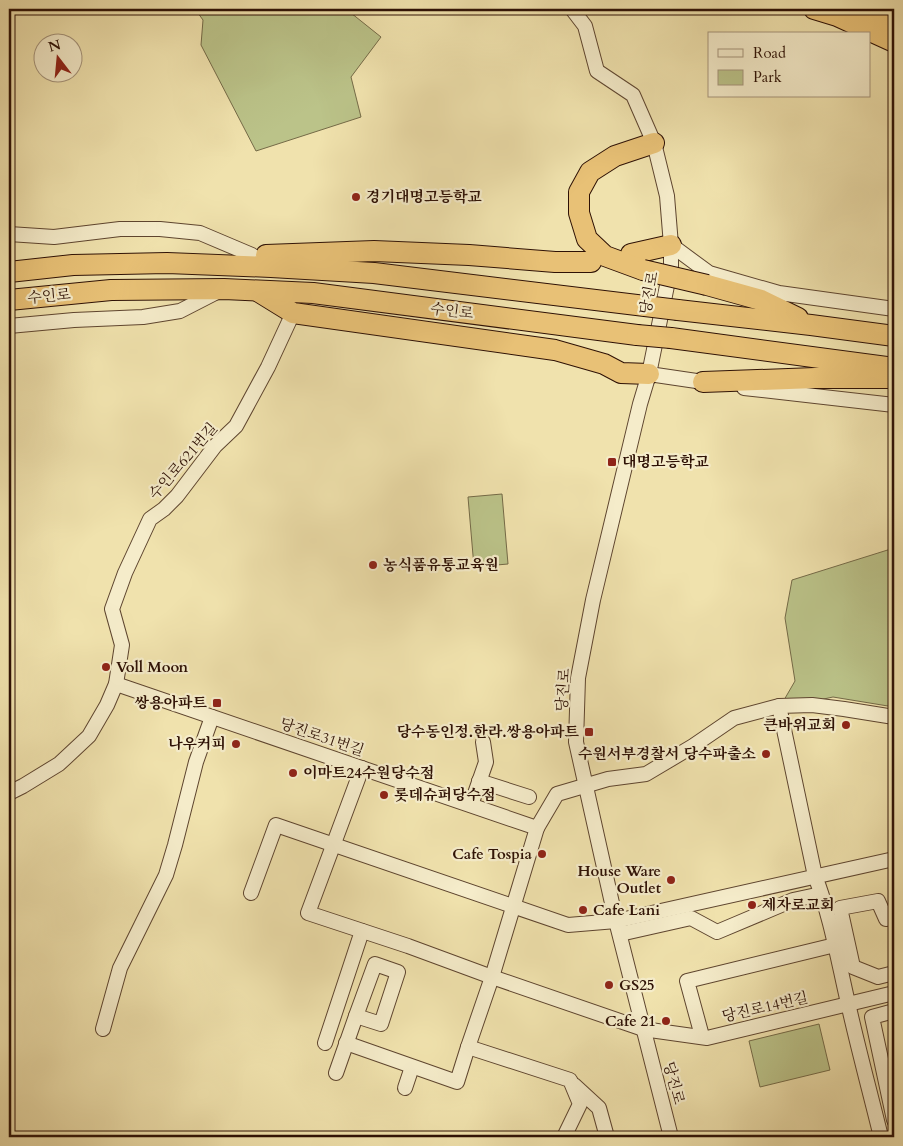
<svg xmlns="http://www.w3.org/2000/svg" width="903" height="1146" viewBox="0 0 903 1146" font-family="Cardo,'Noto Serif KR',serif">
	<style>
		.green { fill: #bbc389; stroke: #746a47 }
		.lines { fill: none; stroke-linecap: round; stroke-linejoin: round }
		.minor-casing { stroke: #5e452f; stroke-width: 16 }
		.highway-casing { stroke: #2e1105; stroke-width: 22 }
		.minor { stroke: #f5ecca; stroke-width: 14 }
		.highway { stroke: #e8c176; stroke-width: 20 }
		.highway-bridge-casing { stroke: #2e1105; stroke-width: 22; stroke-linecap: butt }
		.highway-bridge { stroke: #e8c176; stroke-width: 20 }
		.poi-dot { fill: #8f2418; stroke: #f5ecca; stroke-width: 2 }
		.labels { text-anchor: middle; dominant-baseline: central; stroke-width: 4.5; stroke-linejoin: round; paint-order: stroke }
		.poi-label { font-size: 15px; font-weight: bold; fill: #2e1105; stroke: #f5ecca; text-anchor: start }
		.street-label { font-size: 15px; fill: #2e1105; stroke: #f5ecca }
	</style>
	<rect width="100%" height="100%" fill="#f0e2ad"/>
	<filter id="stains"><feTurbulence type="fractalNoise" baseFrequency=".004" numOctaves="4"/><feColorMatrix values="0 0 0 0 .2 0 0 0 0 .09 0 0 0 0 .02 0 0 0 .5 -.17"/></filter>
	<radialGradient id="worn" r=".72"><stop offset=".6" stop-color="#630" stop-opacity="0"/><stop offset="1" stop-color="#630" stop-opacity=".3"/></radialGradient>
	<!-- green -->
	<g class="green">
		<path d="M195 9H346L381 37 351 77 361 117 256 151 201 45 203 20Z"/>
		<path d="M502 494 508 564 474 567 468 497Z"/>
		<path d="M894 548V707L833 697 819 700H784L795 681 785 618 792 580Z"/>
		<path d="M819 1024 830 1070 760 1087 749 1041Z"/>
	</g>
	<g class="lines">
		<!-- minor casing -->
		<g class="minor-casing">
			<g id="minor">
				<path d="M572 9 585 26 597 71 633 95 654 143 667 196 671 245V266L649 374 640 404 593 600 578 678 576 742 616 921 671 1137"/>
				<path d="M9 234 54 237 120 229H160L200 233 252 255"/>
				<path d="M671 245 709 273 779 293 894 309"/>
				<path d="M9 326 74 320 143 317 180 311 219 291"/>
				<path d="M649 374 710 383"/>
				<path d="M744 388 894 405"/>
				<path d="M116 684 537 828 557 794 608 779 646 774 693 746 734 718 779 706 812 705 844 709 894 717"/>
				<path d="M779 706 815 876C831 917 838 960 848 1003 858 1048 870 1092 881 1137"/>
				<path d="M362 768 308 913 408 946 492 977 643 1029 707 1038 894 993"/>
				<path d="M479 781 529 797"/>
				<path d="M9 793 23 786 59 764 89 736 107 705 116 684 122 645 112 609 125 573 150 519 164 509 177 496 215 446 236 426 268 367 293 313"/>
				<path d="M471 805 486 762 483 742"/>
				<path d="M251 893 276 825 568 925 616 921 894 859"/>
				<path d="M894 917 886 919 878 901 840 908 853 967 878 977 894 973"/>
				<path d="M620 934 691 918 717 932 793 900 821 894"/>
				<path d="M375 964 398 972 381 1024 356 1016Z"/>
				<path d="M894 1011 872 1017 894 1120"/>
				<path d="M103 1029 120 968 166 875 175 845 196 762 212 717"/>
				<path d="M702 1036 687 981 835 945"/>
				<path d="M325 1043 362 931"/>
				<path d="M346 1043 457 1082 468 1047 492 977 537 828"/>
				<path d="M468 1047 570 1080 580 1104 564 1137"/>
				<path d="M336 1073 356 1016"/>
				<path d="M574 1085 599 1108 607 1137"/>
				<path d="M405 1088 412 1067"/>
			</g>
		</g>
		<!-- highway casing -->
		<g class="highway-casing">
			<g id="highway">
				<path d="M814 9 837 16 894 42"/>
				<path d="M861 9 894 22"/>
				<path d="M631 254 671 245"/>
				<path d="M266 255 374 251 469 255 555 262H591"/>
				<path d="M643 270 605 256 587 239 579 213V192L590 172 615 156 654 143"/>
				<path d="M9 272 73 265 167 263 271 267 374 273 645 306"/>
				<path d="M707 285 761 300 798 318"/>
				<path d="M259 292 293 313 555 350 604 364 621 373 649 374"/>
				<path d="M9 300 111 290 224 289 313 293 637 335"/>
				<path d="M678 310 811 325 894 336"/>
				<path d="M671 338 894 368"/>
				<path d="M703 382 815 378H894"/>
			</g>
		</g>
		<!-- minor -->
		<use href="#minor" class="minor"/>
		<!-- highway -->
		<use href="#highway" class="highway"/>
		<!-- highway-bridge casing -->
		<g class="highway-bridge-casing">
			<g id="highway-bridge">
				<path d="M643 270 707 285"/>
				<path d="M645 306 678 310"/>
				<path d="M637 335 671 338"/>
			</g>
		</g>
		<!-- highway-bridge -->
		<use href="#highway-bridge" class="highway-bridge"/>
	</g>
	<!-- markers -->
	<g class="poi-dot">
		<circle cx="356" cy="197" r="5"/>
		<rect x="607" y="457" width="10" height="10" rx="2.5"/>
		<circle cx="373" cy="565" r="5"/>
		<circle cx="106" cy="667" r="5"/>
		<rect x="212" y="698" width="10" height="10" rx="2.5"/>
		<circle cx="846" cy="725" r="5"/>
		<rect x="584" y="727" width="10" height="10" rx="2.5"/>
		<circle cx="236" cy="744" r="5"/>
		<circle cx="766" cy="754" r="5"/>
		<circle cx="293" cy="773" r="5"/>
		<circle cx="384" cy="795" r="5"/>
		<circle cx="542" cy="854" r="5"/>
		<circle cx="671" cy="880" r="5"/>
		<circle cx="752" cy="905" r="5"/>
		<circle cx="583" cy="910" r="5"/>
		<circle cx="609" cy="985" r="5"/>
		<circle cx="666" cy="1021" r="5"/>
	</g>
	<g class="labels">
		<!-- poi labels -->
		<g class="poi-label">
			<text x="366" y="197">경기대명고등학교</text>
			<text x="622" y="462">대명고등학교</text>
			<text x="383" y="565">농식품유통교육원</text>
			<text x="116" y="667">Voll Moon</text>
			<text x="207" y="703" text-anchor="end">쌍용아파트</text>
			<text x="836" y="725" text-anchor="end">큰바위교회</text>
			<text x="579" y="732" text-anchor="end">당수동인정.한라.쌍용아파트</text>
			<text x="226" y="744" text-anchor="end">나우커피</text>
			<text x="756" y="754" text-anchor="end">수원서부경찰서 당수파출소</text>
			<text x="303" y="773">이마트24수원당수점</text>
			<text x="394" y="795">롯데슈퍼당수점</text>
			<text x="532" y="854" text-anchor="end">Cafe Tospia</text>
			<text x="661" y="871" text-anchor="end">House Ware<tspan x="661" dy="17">Outlet</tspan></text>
			<text x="762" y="905">제자로교회</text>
			<text x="593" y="910">Cafe Lani</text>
			<text x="619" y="985">GS25</text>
			<text x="656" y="1021" text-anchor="end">Cafe 21</text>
		</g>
		<!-- street labels -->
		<g class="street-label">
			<text transform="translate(649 293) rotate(-79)">당진로</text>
			<text transform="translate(49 296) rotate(-5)">수인로</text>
			<text transform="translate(452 311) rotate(7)">수인로</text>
			<text transform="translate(183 461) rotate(-49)">수인로621번길</text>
			<text transform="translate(563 690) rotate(-86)">당진로</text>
			<text transform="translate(322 737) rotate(19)">당진로31번길</text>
			<text transform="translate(765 1007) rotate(-13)">당진로14번길</text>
			<text transform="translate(674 1083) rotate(75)">당진로</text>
		</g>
	</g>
	<!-- margin -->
	<rect width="903" height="1146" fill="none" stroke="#f0e2ad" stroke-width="30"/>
	<rect x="10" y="10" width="883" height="1126" fill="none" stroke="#2e1105" stroke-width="2.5"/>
	<rect x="15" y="15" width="873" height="1116" fill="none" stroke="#2e1105"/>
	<!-- legend -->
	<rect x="708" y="32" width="162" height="65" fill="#f5ecca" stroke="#a5947b"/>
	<rect x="718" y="49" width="25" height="8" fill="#f5ecca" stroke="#a5947b"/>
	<text x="753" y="58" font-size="15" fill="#2e1105">Road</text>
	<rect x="718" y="70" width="25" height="15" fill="#bbc389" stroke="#a5947b"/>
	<text x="753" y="82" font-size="15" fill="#2e1105">Park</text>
	<!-- north arrow -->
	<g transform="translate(58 58) rotate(344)"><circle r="24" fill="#f5ecca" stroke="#a5947b"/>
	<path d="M0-4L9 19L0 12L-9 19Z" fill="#8f2418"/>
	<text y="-8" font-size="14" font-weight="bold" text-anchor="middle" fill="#2e1105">N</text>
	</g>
	<rect width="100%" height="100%" filter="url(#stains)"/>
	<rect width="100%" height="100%" fill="url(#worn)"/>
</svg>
